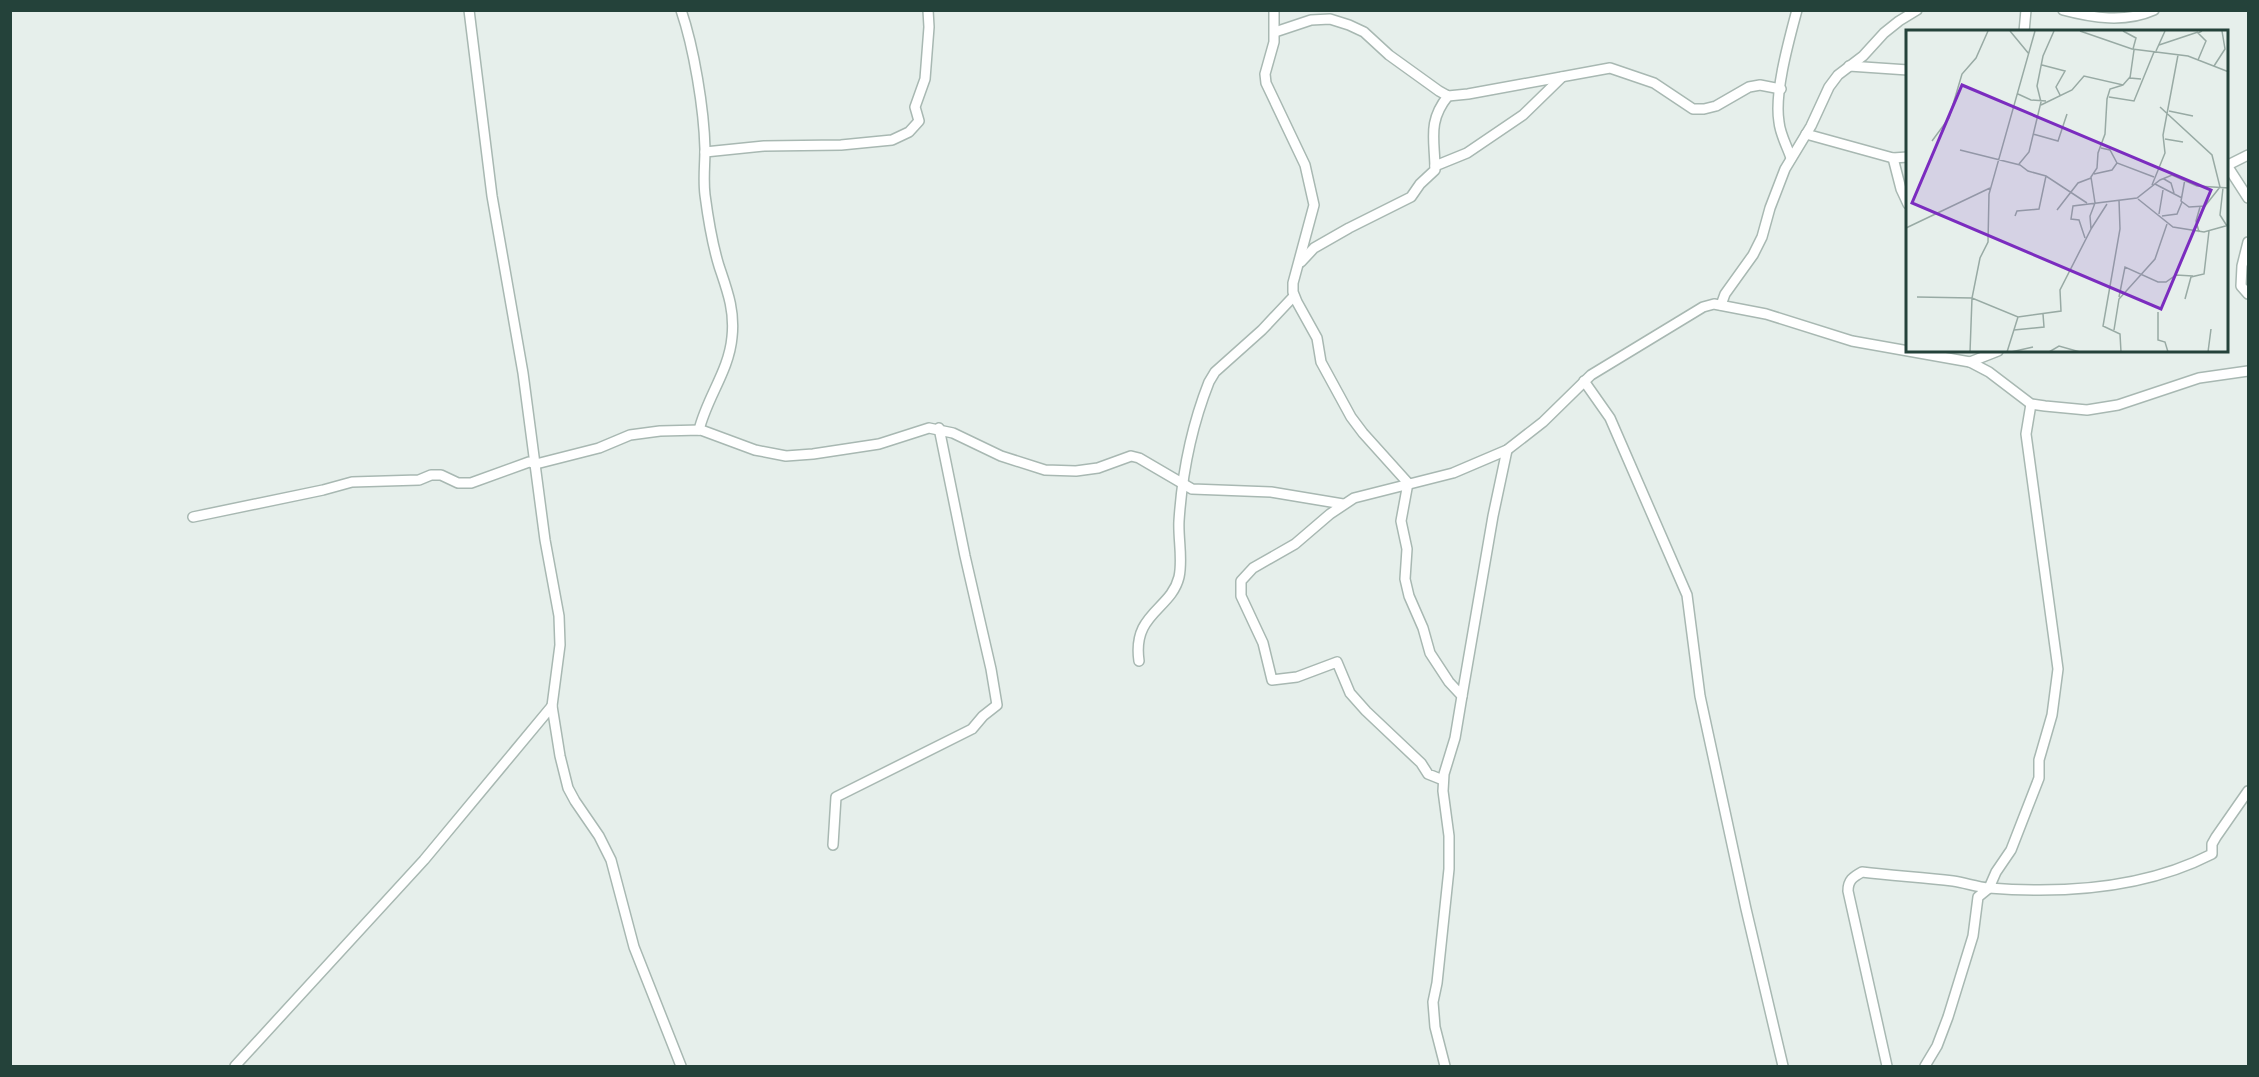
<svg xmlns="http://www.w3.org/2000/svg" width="2259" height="1077" viewBox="0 0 2259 1077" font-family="Figtree,sans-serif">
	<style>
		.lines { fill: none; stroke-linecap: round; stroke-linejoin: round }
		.minor-casing { stroke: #a8b8b2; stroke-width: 12 }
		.minor { stroke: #fff; stroke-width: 9 }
		.inset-road { fill: none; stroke: #98aaa4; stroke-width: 1.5 }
		.view { fill: #7b2cbf; fill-opacity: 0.15; stroke: #7b2cbf; stroke-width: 3 }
		.inset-edge { fill: none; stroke: #24423a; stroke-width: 3 }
	</style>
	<rect width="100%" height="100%" fill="#e6efeb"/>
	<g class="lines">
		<!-- minor casing -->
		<g class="minor-casing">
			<g id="minor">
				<path d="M469 10 492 196 523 373 545 540 559 616 560 645 552 706 560 756 568 788 575 801 599 836 611 860 634 947 681 1066"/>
				<path d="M681 10C694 48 704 109 705 149 705 165 703 179 705 195 708 218 712 243 719 266 727 290 735 310 732 337 729 371 707 397 699 430"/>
				<path d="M1274 10V42L1265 74 1266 83 1305 165 1314 205 1293 283V292L1297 302 1317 338 1321 362 1351 417 1363 433 1408 483 1401 521 1407 549 1405 579 1409 596 1423 628 1430 653 1449 682 1462 696 1455 738 1444 774 1443 791 1449 836V869L1437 983 1433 1002 1435 1027 1445 1066"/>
				<path d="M2063 10C2093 18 2125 23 2154 10"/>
				<path d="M1275 32 1311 20 1330 19 1349 25 1364 32 1389 55 1439 91 1448 96 1468 94 1610 68 1654 83 1693 109H1704L1716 106 1749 87 1760 85 1781 89"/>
				<path d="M2024 32 2026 10"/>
				<path d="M1849 66 1908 70"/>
				<path d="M1806 134 1893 158 1908 157"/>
				<path d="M705 152 764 146 841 145 892 140 909 132 919 121 915 107 925 79 929 27 928 10"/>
				<path d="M1791 158C1787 146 1780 134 1779 122 1774 93 1789 40 1797 10"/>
				<path d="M1893 158 1901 189 1908 204"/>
				<path d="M2228 165 2248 155"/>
				<path d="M1435 166 1467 153 1523 115 1562 77"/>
				<path d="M2228 167 2248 198"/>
				<path d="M2248 242 2242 266 2241 286 2248 294"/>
				<path d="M1301 262 1314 248 1349 228 1411 197 1420 184 1435 170C1435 140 1427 122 1448 96"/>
				<path d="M1721 305 1725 294 1753 255 1762 237 1770 208 1785 169 1811 126 1829 87 1838 75 1863 56 1884 33 1899 21 1917 10"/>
				<path d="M1970 362 1998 351"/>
				<path d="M1584 381 1610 418 1687 595 1700 696 1746 909 1783 1066"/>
				<path d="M193 517 323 490 352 482 419 480 431 475H441L458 483H471L529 462 536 464 599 448 630 435 660 431 701 430 755 450 786 456 813 454 879 444 929 428 953 433 1001 456 1045 470 1076 471 1098 468 1131 456 1139 458 1192 489 1271 492 1343 504"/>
				<path d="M1139 661C1132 613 1171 610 1179 577 1183 559 1178 539 1179 521 1182 475 1192 425 1209 382L1215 372 1262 330 1294 296"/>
				<path d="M1462 696 1493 516 1507 450"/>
				<path d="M1443 780 1428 774 1421 763 1366 711 1350 693 1337 662 1297 677 1272 680 1263 643 1241 596V581L1253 568 1295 544 1330 514 1354 498 1453 473 1507 450 1543 422 1591 375 1703 307 1714 304 1766 314 1852 341 1970 362 1989 372 2031 404 2045 406 2087 410 2118 405 2199 378 2248 371"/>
				<path d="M833 845 836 797 972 729 983 716 997 705 991 669 965 556 939 428"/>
				<path d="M235 1066 424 860 552 706"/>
				<path d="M1887 1066 1848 891C1848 880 1853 877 1862 872 1893 876 1923 877 1953 881 1966 883 1977 887 1989 888 2065 894 2144 889 2212 854V844L2216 837 2248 791"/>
				<path d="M1925 1066 1937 1046 1948 1017 1973 936 1978 897 1989 888 1996 872 2011 850 2039 778V760L2052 715 2058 669 2026 434 2031 404"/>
			</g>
		</g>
		<!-- minor -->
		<use href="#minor" class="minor"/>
	</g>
	<!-- overview -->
	<g transform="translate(1906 30)">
		<rect width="322" height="322" fill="#e6efeb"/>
		<path class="inset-road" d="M104 1 123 24M174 1 226 19 282 26 323 42M217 1 230 8 227 19M253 15 292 2M228 20 224 48 235 49M250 21 259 1M292 30 300 11 292 3 296 1M136 35 159 41 150 57 154 65M308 36 319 19 316 1M112 64 125 70 140 71M203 67 228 71 248 22M135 75 166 60 178 46 217 55 224 47M254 77 306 125 314 157 299 176 283 177 275 171 279 149M263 81 287 86M127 104 152 111 161 84M259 109 277 112M26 111 43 88 56 44 70 28 82 1M195 118 204 120 211 133 248 147M54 120 114 135 122 141 140 146 181 173M113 134 123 122 135 72 131 56 137 26 148 1M188 144 206 140 211 133M258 149 265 153 268 163M249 154 276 168M246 155 259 123 257 105 272 25M317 158 314 185 321 196M232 169 267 197 298 202 323 195M213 170 214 199 197 296 214 304 215 322M151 180 172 153 185 148M253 184 257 160M109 186 111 181 133 179 140 146M256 186 271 184 276 172M0 198 84 158M185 199 201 174M293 202 290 191 294 177M179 208 173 190 165 189 167 176 231 168 254 150 266 145 291 156 323 158M11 267 66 268 112 287 155 281 154 260 185 199 184 186 189 173 185 147 191 138 192 123 199 104 201 69 204 59 217 55M213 267 219 237 252 252H260L270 245 287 246M279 269 285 247 298 244 303 201M252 282V310L259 312 262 322M108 300 138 297 137 284M208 300 213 269 249 229 261 194M64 322 66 268 74 228 82 212 83 164 129 1M101 322 112 287M105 322 127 317M143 322 153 316 174 322M302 322 305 299"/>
		<path class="view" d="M56 55 305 160 255 279 6 173Z"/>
		<rect width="322" height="322" class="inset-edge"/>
	</g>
	<!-- border -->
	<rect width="2259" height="1077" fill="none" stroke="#24423a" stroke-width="24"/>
</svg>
